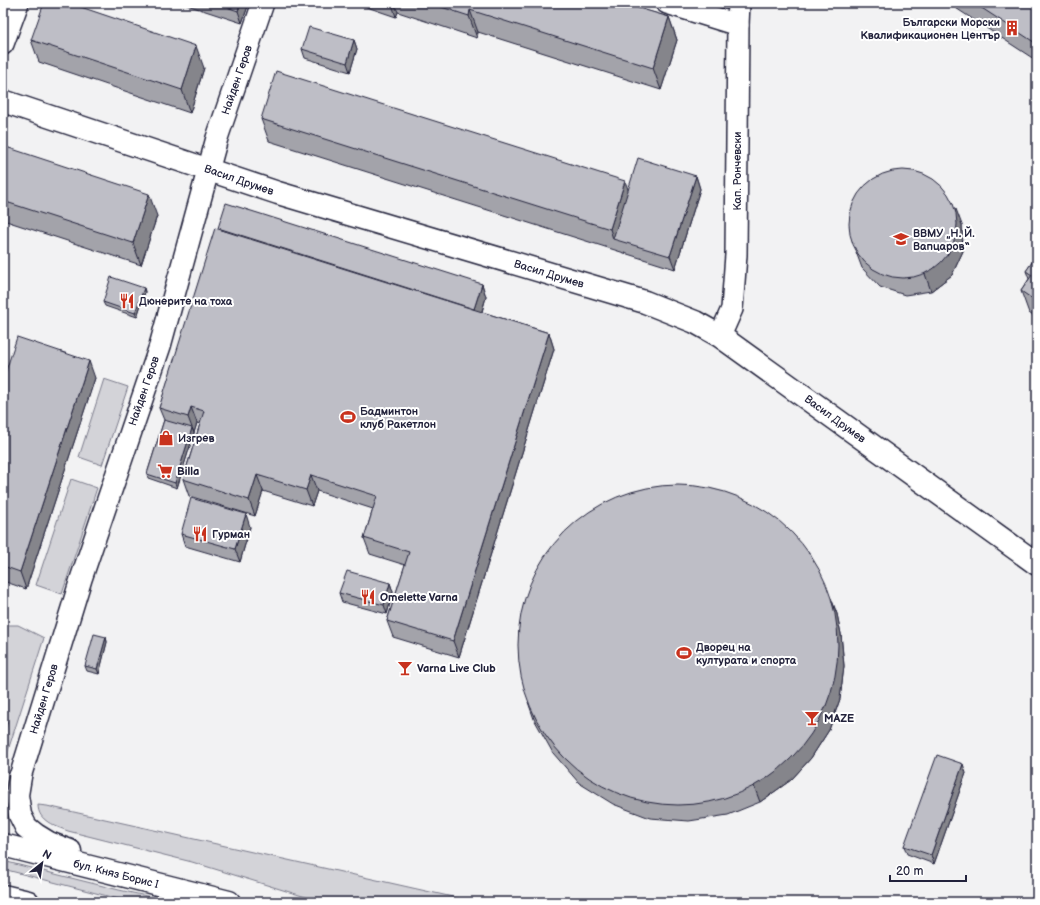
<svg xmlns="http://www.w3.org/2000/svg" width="1040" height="905" viewBox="0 0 1040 905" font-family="'Balsamiq Sans',sans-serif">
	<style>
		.green { fill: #d3d3d8; stroke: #7a7a8a }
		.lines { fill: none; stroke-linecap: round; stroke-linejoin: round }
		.street-casing { stroke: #22223b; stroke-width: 24 }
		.secondary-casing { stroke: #22223b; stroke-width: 25 }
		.street { stroke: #fff; stroke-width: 21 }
		.secondary { stroke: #fff; stroke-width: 22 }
		.wall { fill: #a3a3aa; stroke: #22223b }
		.shaded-wall { fill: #85858b; stroke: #22223b }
		.building { fill: #bebec6; stroke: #22223b }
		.labels { text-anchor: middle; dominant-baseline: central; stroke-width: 4; stroke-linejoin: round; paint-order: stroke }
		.poi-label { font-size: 11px; font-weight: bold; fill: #22223b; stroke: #fff; text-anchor: start }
		.street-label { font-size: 11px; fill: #22223b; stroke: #fff }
	</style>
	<rect width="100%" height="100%" fill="#f2f2f3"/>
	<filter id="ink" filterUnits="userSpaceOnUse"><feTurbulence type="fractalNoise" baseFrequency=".025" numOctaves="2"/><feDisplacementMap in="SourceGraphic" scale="8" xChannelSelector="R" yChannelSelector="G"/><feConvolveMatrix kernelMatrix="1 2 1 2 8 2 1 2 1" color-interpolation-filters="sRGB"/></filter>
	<g filter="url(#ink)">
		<!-- green -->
		<g class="green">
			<path d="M104 379 128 387 102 465 79 457Z"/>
			<path d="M71 479 97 488 62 594 36 585Z"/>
			<path d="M3 625H18L44 638 3 766Z"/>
			<path d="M38 805 47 806 475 902H322L192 862 68 831C55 826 38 821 38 805Z"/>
			<path d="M3 861 119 890 174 902H132L119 899 3 869Z"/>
		</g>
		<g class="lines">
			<!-- street casing -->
			<g class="street-casing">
				<g id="street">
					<path d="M667 3 738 25"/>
					<path d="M3 44 18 3"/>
					<path d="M720 336 732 309 736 255 738 25 739 3"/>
					<path d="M20 777 81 579 160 346 217 138 263 3"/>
				</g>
			</g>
			<!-- secondary casing -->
			<g class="secondary-casing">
				<g id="secondary">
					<path d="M3 101 278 193 645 302 695 322 720 336 1037 564"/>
					<path d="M20 777 17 795 20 815 26 827 36 835 49 843 70 851"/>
					<path d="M3 845 229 902"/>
					<path d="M3 896 28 902"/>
				</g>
			</g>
			<!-- street -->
			<use href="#street" class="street"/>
			<!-- secondary -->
			<use href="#secondary" class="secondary"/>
		</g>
		<!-- wall -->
		<g class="wall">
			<path d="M181 3H249L242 23Z"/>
			<path d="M355 3H633L634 7 669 17 677 40 661 90 478 32 477 38 398 12 396 17Z"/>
			<path d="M948 3H1037V61Z"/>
			<path d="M31 40 204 68 190 113 39 62Z"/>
			<path d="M354 40 357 49 350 72 305 58 302 49Z"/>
			<path d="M261 119 629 190 696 176 700 189 675 269 269 141Z"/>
			<path d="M3 146 157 216 141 265 3 220Z"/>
			<path d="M962 225 963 251 952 275 931 291 905 295 880 287 862 268 856 252Z"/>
			<path d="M218 228 482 284 486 297 482 312 549 333 554 349 459 657 393 637 387 621 405 565 370 554 364 538 373 509 317 491 312 506 263 491 255 516 189 496 183 479 200 424 197 423 177 488 148 478 147 474 164 420 159 408Z"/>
			<path d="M1037 255V319L1029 313 1021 291 1029 279 1026 271Z"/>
			<path d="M144 288 145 292 137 317 105 306 103 302Z"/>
			<path d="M95 378 26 589 3 581V380Z"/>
			<path d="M250 527 240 562 185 546 181 534Z"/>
			<path d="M390 583 393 592 387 614 342 602 339 593Z"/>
			<path d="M831 598 837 614 841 634 844 666 840 699 829 730 811 758 791 780 760 802 728 815 689 821 650 818 613 804 579 783 553 753 534 719 528 702Z"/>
			<path d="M106 637 107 642 99 674 87 671 85 666Z"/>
			<path d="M966 773 934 864 907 854 904 846Z"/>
		</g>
		<!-- shaded-wall -->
		<g class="shaded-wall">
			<path d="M240 3H249L242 23 238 11Z"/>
			<path d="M392 3H394L398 12 396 17 392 4Z"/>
			<path d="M625 3H633L636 14 625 4Z"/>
			<path d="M470 10 478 32 477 38 469 16Z"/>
			<path d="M669 17 677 40 661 90 653 68Z"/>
			<path d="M354 40 357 49 350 72 347 63Z"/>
			<path d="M196 46 204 68 190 113 182 90Z"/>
			<path d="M696 176 700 189 675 269 670 256Z"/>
			<path d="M625 181 633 203 613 239 610 229Z"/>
			<path d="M149 194 157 216 141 265 133 243Z"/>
			<path d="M956 209 962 225 963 251 952 275 931 291 925 274Z"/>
			<path d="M482 284 486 297 478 325 473 312Z"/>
			<path d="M144 288 145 292 137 317 135 313Z"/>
			<path d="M549 333 554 349 459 657 453 641Z"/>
			<path d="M89 361 95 378 26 589 20 572Z"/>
			<path d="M191 407 197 423 194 433 188 417Z"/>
			<path d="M192 428 194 433 177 488 175 483Z"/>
			<path d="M257 475 263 491 255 516 249 500Z"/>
			<path d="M311 475 317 491 312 506 306 490Z"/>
			<path d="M246 514 250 527 240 562 235 549Z"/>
			<path d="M390 583 393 592 387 614 384 605Z"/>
			<path d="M831 598 837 614 841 634 844 666 840 699 829 730 811 758 791 780 760 802 754 786Z"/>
			<path d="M106 637 107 642 99 674 97 669Z"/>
			<path d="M4 715 7 723 3 738V717Z"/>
			<path d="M963 764 966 773 934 864 931 855Z"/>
		</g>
		<!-- building -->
		<g class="building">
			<path d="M44 3H69L196 46 182 90 31 40Z"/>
			<path d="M215 3H240L238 11Z"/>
			<path d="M429 3H625V4L669 17 653 68 470 10 469 16Z"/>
			<path d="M974 3H1037V44Z"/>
			<path d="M309 27 354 40 347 63 302 49Z"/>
			<path d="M276 71 625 181 610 229 261 119Z"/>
			<path d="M3 146 149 194 133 243 3 201Z"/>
			<path d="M638 158 696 176 670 256 613 239Z"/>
			<circle cx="903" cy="224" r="54"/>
			<path d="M226 203 482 284 474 309 218 228Z"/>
			<path d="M215 228 549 333 453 641 387 621 409 552 364 538 377 496 311 475 306 490 257 475 249 500 183 479 204 411 191 407 188 417 159 408Z"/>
			<path d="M1037 255V302L1021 291 1032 275 1026 271Z"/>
			<path d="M111 277 144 288 135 313 103 302Z"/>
			<path d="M17 337 89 361 20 572 3 566V408L5 403 3 402V380Z"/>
			<path d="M164 420 192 428 175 483 147 474Z"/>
			<circle cx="678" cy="645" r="160"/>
			<path d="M191 498 246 514 235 549 181 534Z"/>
			<path d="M347 571 390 583 384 605 339 593Z"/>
			<path d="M94 634 106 637 97 669 85 666Z"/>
			<path d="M937 755 963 764 931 855 904 846Z"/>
		</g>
	</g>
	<!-- icons -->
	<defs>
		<g id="building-bare" transform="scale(1.2)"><path d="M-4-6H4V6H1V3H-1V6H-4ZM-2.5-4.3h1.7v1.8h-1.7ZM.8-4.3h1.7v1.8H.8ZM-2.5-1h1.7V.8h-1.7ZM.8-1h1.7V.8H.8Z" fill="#c8321e" stroke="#fff" stroke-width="2.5" paint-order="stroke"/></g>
		<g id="university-bare" transform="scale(1.2)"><path d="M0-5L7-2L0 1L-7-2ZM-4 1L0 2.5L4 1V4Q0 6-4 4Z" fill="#c8321e" stroke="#fff" stroke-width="2.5" paint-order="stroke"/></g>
		<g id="restaurant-bare" transform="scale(1.2)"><path d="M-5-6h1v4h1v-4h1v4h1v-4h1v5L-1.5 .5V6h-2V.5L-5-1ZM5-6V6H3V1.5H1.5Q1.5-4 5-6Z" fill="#c8321e" stroke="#fff" stroke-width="2.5" paint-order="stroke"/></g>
		<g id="stadium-bare" transform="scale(1.2)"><path d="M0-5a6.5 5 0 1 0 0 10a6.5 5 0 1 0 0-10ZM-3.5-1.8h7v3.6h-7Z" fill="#c8321e" stroke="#fff" stroke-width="2.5" paint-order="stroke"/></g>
		<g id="shop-bare" transform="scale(1.2)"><path d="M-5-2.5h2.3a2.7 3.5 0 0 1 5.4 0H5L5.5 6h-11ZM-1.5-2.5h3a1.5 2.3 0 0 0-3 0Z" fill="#c8321e" stroke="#fff" stroke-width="2.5" paint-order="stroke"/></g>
		<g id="supermarket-bare" transform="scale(1.2)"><path d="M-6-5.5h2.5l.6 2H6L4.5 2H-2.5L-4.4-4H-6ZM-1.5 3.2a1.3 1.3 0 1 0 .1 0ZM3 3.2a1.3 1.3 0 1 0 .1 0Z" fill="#c8321e" stroke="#fff" stroke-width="2.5" paint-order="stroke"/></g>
		<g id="bar-bare" transform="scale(1.2)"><path d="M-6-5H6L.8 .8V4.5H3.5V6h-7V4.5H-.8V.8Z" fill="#c8321e" stroke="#fff" stroke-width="2.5" paint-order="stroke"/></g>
	</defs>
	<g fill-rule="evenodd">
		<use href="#building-bare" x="1012" y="28"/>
		<use href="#university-bare" x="901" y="239"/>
		<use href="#restaurant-bare" x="127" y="301"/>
		<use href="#stadium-bare" x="348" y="417"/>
		<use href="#shop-bare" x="166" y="438"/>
		<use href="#supermarket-bare" x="165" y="471"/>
		<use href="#restaurant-bare" x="200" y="534"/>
		<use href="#restaurant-bare" x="368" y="597"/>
		<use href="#stadium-bare" x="684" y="653"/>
		<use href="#bar-bare" x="405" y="668"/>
		<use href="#bar-bare" x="812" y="718"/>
	</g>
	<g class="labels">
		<!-- poi labels -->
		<g class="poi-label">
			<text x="1000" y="22" text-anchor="end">Български Морски<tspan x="1000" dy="13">Квалификационен Център</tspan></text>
			<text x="913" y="233">ВВМУ „Н. Й.<tspan x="913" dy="13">Вапцаров“</tspan></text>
			<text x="139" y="301">Дюнерите на тоха</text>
			<text x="360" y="411">Бадминтон<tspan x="360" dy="13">клуб Ракетлон</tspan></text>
			<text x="178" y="438">Изгрев</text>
			<text x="177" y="471">Billa</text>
			<text x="212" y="534">Гурман</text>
			<text x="380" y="597">Omelette Varna</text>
			<text x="696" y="647">Дворец на<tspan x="696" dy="13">културата и спорта</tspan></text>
			<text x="417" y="668">Varna Live Club</text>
			<text x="824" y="718">MAZE</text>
		</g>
		<!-- street labels -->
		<g class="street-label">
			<text transform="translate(237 80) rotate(-71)">Найден Геров</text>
			<text transform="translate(737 171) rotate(-90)">Кап. Рончевски</text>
			<text transform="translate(239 180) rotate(19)">Васил Друмев</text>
			<text transform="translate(549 274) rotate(17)">Васил Друмев</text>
			<text transform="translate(144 391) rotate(-71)">Найден Геров</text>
			<text transform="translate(835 419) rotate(36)">Васил Друмев</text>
			<text transform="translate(44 699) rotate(-73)">Найден Геров</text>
			<text transform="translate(116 874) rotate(14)">бул. Княз Борис I</text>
		</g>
	</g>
	<!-- margin -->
	<rect width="1040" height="905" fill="none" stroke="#fff" stroke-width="16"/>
	<rect x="8" y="8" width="1024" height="889" fill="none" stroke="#22223b" stroke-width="1.5" filter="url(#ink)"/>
	<!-- north arrow -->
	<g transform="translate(42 863) rotate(30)" stroke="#ffffff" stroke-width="3" paint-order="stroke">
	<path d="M0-3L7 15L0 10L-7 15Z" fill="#22223b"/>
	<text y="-6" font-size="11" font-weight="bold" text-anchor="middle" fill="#22223b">N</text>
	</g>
	<!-- scale -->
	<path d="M890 875v6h76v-6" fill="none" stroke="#22223b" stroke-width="2"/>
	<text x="896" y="875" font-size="12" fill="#22223b" stroke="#ffffff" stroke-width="3" paint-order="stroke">20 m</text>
</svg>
